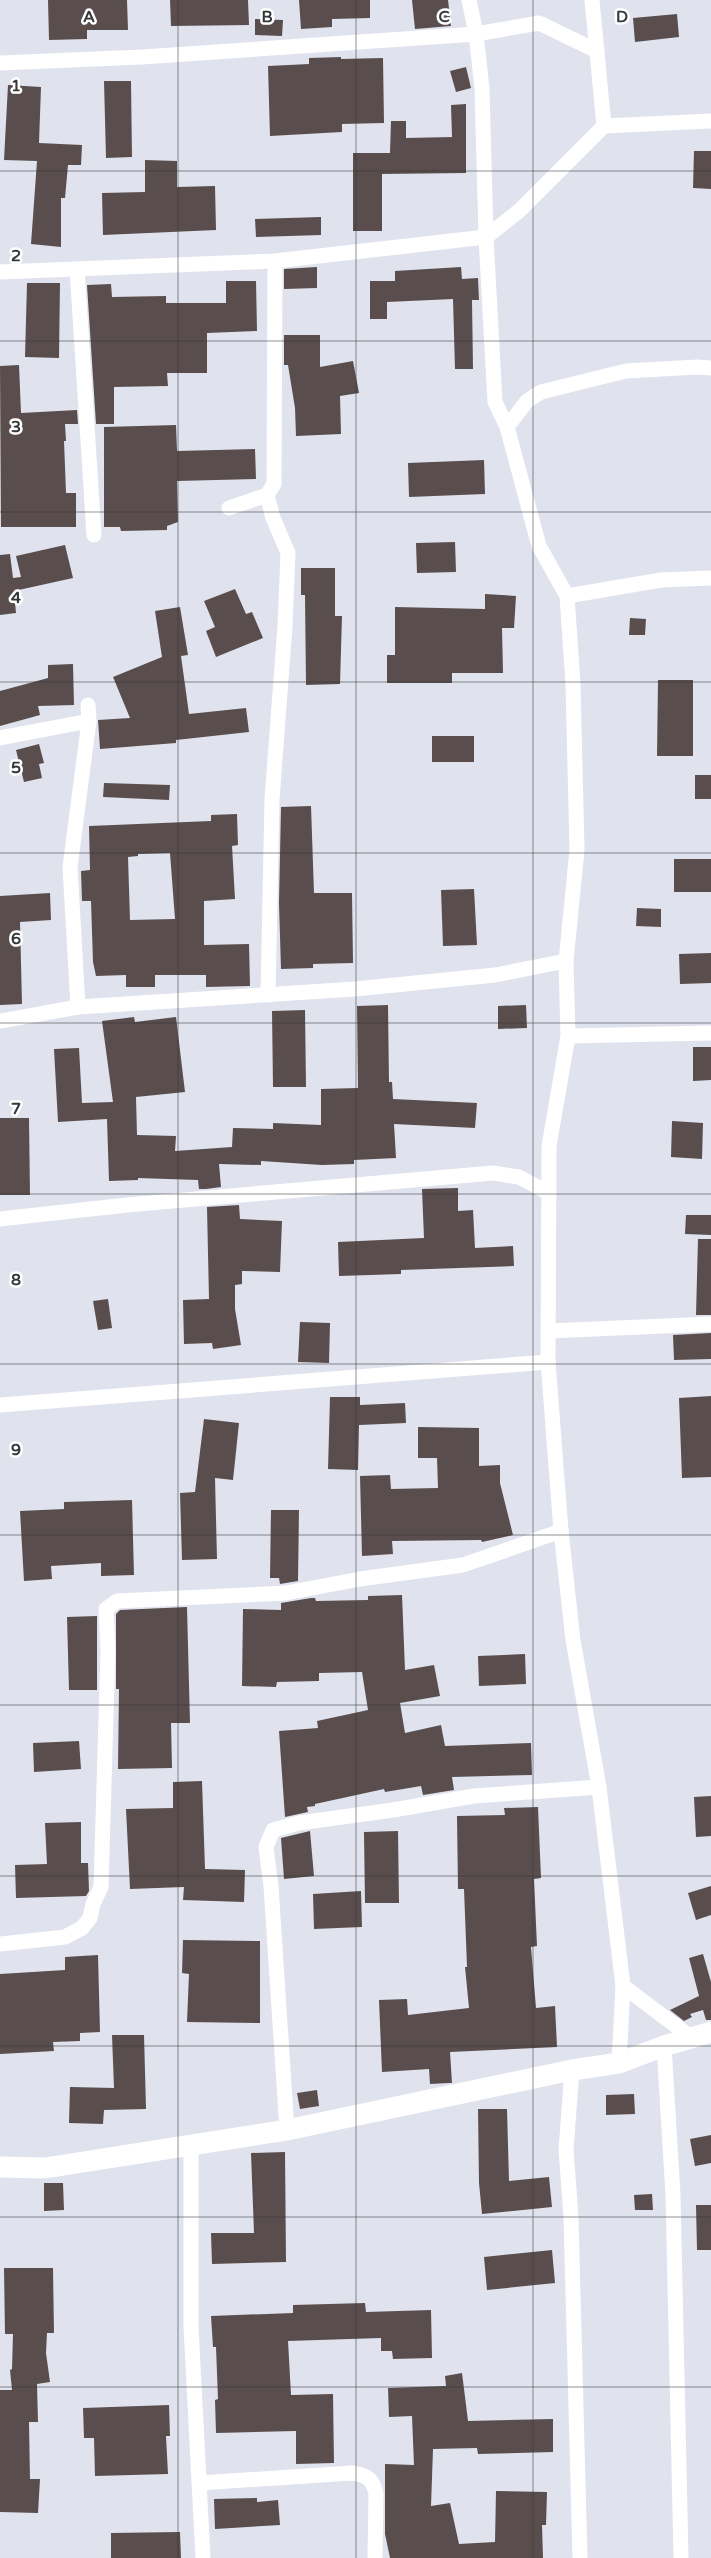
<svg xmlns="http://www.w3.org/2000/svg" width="711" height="2558" viewBox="0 0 711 2558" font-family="'Varela Round',sans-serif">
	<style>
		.building { fill: #594e4d; fill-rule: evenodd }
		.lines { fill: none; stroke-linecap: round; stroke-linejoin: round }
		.street { stroke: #fff; stroke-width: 15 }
		.secondary { stroke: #fff; stroke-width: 21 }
		.grid { fill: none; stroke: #36373b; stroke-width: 1; stroke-opacity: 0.55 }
		.grid-label { font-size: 16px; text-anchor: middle; font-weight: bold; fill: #36373b; stroke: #fff; stroke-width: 5; stroke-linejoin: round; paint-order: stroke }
	</style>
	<rect width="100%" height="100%" fill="#e0e2ee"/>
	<!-- building -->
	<g class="building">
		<path d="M48 0H127L128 30H87V39L49 40Z"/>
		<path d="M170 0H248L249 25 171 26Z"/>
		<path d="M299 0H370V18L332 19V27L301 29Z"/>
		<path d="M412 0H448L451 26 415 29Z"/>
		<path d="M677 14 679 37 635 42 633 18Z"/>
		<path d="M255 19 283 20 282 36 255 35Z"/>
		<path d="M341 57V59L383 58 384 123 342 124V132L270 136 268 66 309 64V58Z"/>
		<path d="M466 67 471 88 456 92 450 71Z"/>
		<path d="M104 81H131L132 157 106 158Z"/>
		<path d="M8 85 41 87 39 143 82 145 81 165H68L65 198H61V247L31 244 37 161 4 160Z"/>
		<path d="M466 104V173L382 174V231H353V153H390L391 121H406V138L452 137 451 105Z"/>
		<path d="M694 151H711V189L693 188Z"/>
		<path d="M145 160 177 161V187L215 186 216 230 103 235 102 193 145 192Z"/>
		<path d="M321 217V235L256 237 255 219Z"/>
		<path d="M317 267V288L284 289V269Z"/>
		<path d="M461 267 462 279 478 278 479 300H472L473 369H455L453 299 387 302V319H370V281H395V271Z"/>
		<path d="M226 281H256L257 331 207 333V373H167L168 386 114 387V424H96L87 285 111 284 112 297 166 296V303H226Z"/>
		<path d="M27 283H60L59 358 25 357Z"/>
		<path d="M284 335H320V367L353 361 359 393 340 396 341 434 296 436 295 408 288 365H284Z"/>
		<path d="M19 365 21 413 77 410 78 424H65L66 441H64L66 493H76V527H1L0 366Z"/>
		<path d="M176 425 177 451 255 449 256 479 177 481 178 522 167 526V530L121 531 120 527H104V427Z"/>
		<path d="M484 460 485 494 409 497 408 463Z"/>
		<path d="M455 542 456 572 417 573 416 543Z"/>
		<path d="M65 545 73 578 14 591 16 613 0 615V555L10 554 13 578 21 577 16 556Z"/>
		<path d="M301 568H335V616H342L340 684 306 685 305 595H301Z"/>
		<path d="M235 589 246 614 252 612 263 638 216 657 206 631 215 627 204 601Z"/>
		<path d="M485 594 516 596 514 628H502L503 673H452V683H387V655H395V607L485 609Z"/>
		<path d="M180 607 188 655 181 656 189 714 246 708 249 732 176 740V743L100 749 98 720 130 718 113 677 162 657 155 611Z"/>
		<path d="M630 618 646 619 645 635H629Z"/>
		<path d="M73 664 74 705 38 706 40 715 0 726V691L48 678V665Z"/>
		<path d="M658 680H693V756H657Z"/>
		<rect x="432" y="736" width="42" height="26"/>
		<path d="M39 744 44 763 39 764 42 778 24 782 16 750Z"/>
		<rect x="695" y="775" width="16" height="24"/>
		<path d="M104 783 170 785 169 800 103 797Z"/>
		<path d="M311 806 314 893H352L353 963 313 964V968L281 969 279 903 281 807Z"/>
		<path d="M237 814 238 845 232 846 235 899 204 901V945L249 944 250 986 206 987V975H155V987H126V975L96 976 93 962 91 901H82L81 871 90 870 89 826 211 821V815ZM170 853 175 919 130 920 128 857 138 856V854Z"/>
		<rect x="674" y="859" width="37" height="33"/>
		<path d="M474 889 477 945 443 946 441 890Z"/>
		<path d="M50 893 51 920 20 922 22 1004 0 1005V896Z"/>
		<path d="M637 908 661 909V927L636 926Z"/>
		<path d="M711 953V983L680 984 679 954Z"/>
		<path d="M388 1005 389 1082H392L393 1099 477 1103 475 1128 394 1124 396 1158 354 1160V1164L322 1165 261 1161V1165L219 1164 221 1187 206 1189H199L198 1180 138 1178V1180L109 1181 107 1119 58 1122 54 1049 79 1048 82 1103 113 1102 102 1021 134 1017 135 1022 176 1017 185 1092 136 1097 137 1135 176 1136 175 1151 232 1147 233 1128 273 1129V1123L321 1125V1089L358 1088 357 1006Z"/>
		<path d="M526 1005 527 1028 498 1029V1006Z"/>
		<path d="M305 1010 306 1087H273L272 1011Z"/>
		<path d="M693 1047H711V1080L693 1081Z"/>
		<path d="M0 1118H29L30 1195H0Z"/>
		<path d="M672 1121 703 1123 702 1159 671 1157Z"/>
		<path d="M458 1188V1211L473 1210 475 1248 513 1246 514 1266 401 1270V1274L339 1276 338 1242 424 1238 422 1189Z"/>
		<path d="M239 1205 240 1219 282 1221 280 1272 242 1271V1284L235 1285V1309L241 1345 213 1349 212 1343 184 1344 183 1300 209 1299 207 1207Z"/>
		<path d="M686 1215H711V1235L685 1234Z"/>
		<path d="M698 1239H711V1315H696Z"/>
		<path d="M108 1299 112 1328 98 1330 93 1301Z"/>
		<path d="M300 1322 330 1323 329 1363 298 1362Z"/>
		<path d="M711 1333V1359L674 1360 673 1335Z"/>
		<path d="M711 1396V1477L682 1478 679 1398Z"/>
		<path d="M330 1397H360V1405L405 1403 406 1423 359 1425 358 1470 328 1469Z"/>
		<path d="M204 1419 239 1423 233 1480 215 1478 217 1559 182 1560 180 1493 195 1492Z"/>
		<path d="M418 1427 479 1428V1466L500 1465V1483L513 1535 482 1542 481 1540 392 1541 393 1554 362 1556 360 1476 390 1475 391 1489 438 1488 437 1458H418Z"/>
		<path d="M132 1500 134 1575 101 1576V1563L51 1566 52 1579 24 1581 20 1511 64 1509V1502Z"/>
		<path d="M271 1510H299L298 1581 280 1584 279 1578H270Z"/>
		<path d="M402 1595 405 1670 434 1665 440 1696 400 1703 405 1733 441 1725 445 1746 531 1743 532 1775 452 1777 454 1790 423 1795 421 1786 385 1792 384 1789 315 1804V1806L307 1807 308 1812 285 1817 279 1731 318 1728 317 1721 368 1710 362 1672 319 1673V1681L277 1682 276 1687 242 1686 243 1609 281 1610V1603L311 1598H315L316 1601 368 1600V1596Z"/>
		<path d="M187 1607 190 1723H171L172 1768 118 1769 119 1689H116V1614L120 1610Z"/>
		<path d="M97 1616V1690H69L67 1617Z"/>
		<path d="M525 1654 526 1684 479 1686 478 1656Z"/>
		<path d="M79 1741 81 1769 34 1772 33 1743Z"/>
		<path d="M202 1781 205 1869 245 1870 244 1902 183 1900 184 1887 130 1889 126 1809 173 1808V1782Z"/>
		<path d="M711 1796V1836L696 1837 694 1797Z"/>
		<path d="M538 1807 541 1878 534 1879 537 1946 531 1947 536 2008 555 2006 557 2047 450 2052 452 2083H449L430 2084 429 2069 382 2072 379 2000 407 1999 408 2015 469 2008 465 1967H467L464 1889H458L457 1816 505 1815 504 1808Z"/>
		<path d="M81 1822V1863H88L89 1891 86 1896 16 1898 15 1865 47 1864 45 1823Z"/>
		<path d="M310 1831 314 1876 284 1879 281 1838Z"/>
		<path d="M398 1831 399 1903H365L364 1832Z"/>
		<path d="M711 1886V1915L696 1920 688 1893Z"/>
		<path d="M361 1891 362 1927 314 1929 313 1894Z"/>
		<path d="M183 1940 260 1941V2023L187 2022 189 1974 182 1973Z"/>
		<path d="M703 1954 711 1982V2020H706L703 2010 690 2014 692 2017 684 2021 670 2010 699 1996 689 1958Z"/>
		<path d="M98 1955 100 2032 80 2033V2041L53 2042 54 2051 0 2054V1974L65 1970V1957Z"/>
		<path d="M112 2035H144L146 2109 104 2110 103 2124 69 2123 70 2087 114 2088Z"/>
		<path d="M317 2090 319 2106 300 2109 297 2093Z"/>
		<path d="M634 2094 635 2114 606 2115V2095Z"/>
		<path d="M478 2109H507L509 2181 549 2177 552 2207 482 2214 479 2183Z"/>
		<path d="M711 2135V2163L695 2166 690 2139Z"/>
		<path d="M285 2152 286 2262 212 2264 211 2233H254L251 2153Z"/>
		<path d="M44 2183H63L64 2210 44 2211Z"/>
		<path d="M652 2194 653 2210H635L634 2195Z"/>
		<path d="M696 2205H711V2250H697Z"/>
		<path d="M552 2250 555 2283 487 2290 484 2257Z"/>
		<path d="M4 2268H53L54 2333H47L46 2353 50 2382 37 2384 38 2422H29L30 2479H40L38 2513 0 2512V2390H12L10 2370 12 2369 13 2334H5Z"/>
		<path d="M365 2303 366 2312 431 2310 432 2358 393 2359 392 2351H381V2338L288 2341 291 2395 333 2394 334 2463 296 2464V2431L216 2433 215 2400 218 2399 216 2347H213L211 2316 293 2313V2305Z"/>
		<path d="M462 2373 468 2421 553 2419V2452L478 2454 477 2448 433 2449 431 2506 450 2503 459 2544 495 2542 496 2491 547 2492 546 2525H542L543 2558H390L385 2534V2464L414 2465 412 2416 389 2417 388 2388 446 2386 445 2376Z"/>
		<path d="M169 2405 170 2436H166L168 2474 95 2476 94 2438H84L83 2408Z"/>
		<path d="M257 2498V2502L278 2500 280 2525 215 2529 214 2499Z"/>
		<path d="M180 2532 181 2558H111V2533Z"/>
	</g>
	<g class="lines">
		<!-- street -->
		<g class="street">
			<path d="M469 0 476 34 482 88 486 237 495 402 507 427 539 546 567 596 573 684 577 850 566 961 568 1036 549 1146 548 1362 561 1531 573 1640 599 1787 623 1986 619 2063"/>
			<path d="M592 0 604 126"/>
			<path d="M0 63 142 57 476 34 539 23 597 51"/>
			<path d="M77 269 94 535"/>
			<path d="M0 272 275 261 486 237 519 211 604 126 711 121"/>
			<path d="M507 427 527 401 541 392 626 371 697 367 711 368"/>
			<path d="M267 495 273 518 288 553 285 626 272 799 268 995"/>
			<path d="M229 508 267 495 274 484 275 261"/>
			<path d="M567 596 661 580 711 578"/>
			<path d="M0 738 89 721"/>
			<path d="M78 1007 70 867 89 721 88 705"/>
			<path d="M0 1021 78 1007 355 989 495 975 566 961"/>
			<path d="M568 1036 711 1033"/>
			<path d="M0 1219 127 1205 493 1173 519 1177 549 1193"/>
			<path d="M548 1331 711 1324"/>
			<path d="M0 1405 548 1362"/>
			<path d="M0 1944 65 1937 82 1928 90 1918 93 1904 101 1887 108 1650 106 1609 117 1601 286 1593 360 1579 463 1565 561 1531"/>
			<path d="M623 1986 692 2038"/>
			<path d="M664 2046 673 2195 681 2558"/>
			<path d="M572 2070 566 2150 571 2217 580 2558"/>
			<path d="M287 2130 271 1886 266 1847 273 1830 299 1823 393 1810 474 1796 599 1787"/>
			<path d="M191 2146V2327L203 2558"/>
			<path d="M199 2483 352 2473C367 2475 373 2479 376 2494L375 2558"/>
		</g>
		<!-- secondary -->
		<path class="secondary" d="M0 2167 45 2168 287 2130 572 2070 619 2063 664 2046 711 2032"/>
	</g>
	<!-- grid -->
	<path class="grid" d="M178 0V2558M356 0V2558M533 0V2558M0 171H711M0 341H711M0 512H711M0 682H711M0 853H711M0 1023H711M0 1194H711M0 1364H711M0 1535H711M0 1705H711M0 1876H711M0 2046H711M0 2217H711M0 2387H711"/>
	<g class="grid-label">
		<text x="89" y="22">A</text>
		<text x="267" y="22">B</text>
		<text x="444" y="22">C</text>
		<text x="622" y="22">D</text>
		<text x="16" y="91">1</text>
		<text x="16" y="261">2</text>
		<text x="16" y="432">3</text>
		<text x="16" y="603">4</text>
		<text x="16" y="773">5</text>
		<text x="16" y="944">6</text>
		<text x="16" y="1114">7</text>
		<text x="16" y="1285">8</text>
		<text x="16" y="1455">9</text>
	</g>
</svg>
